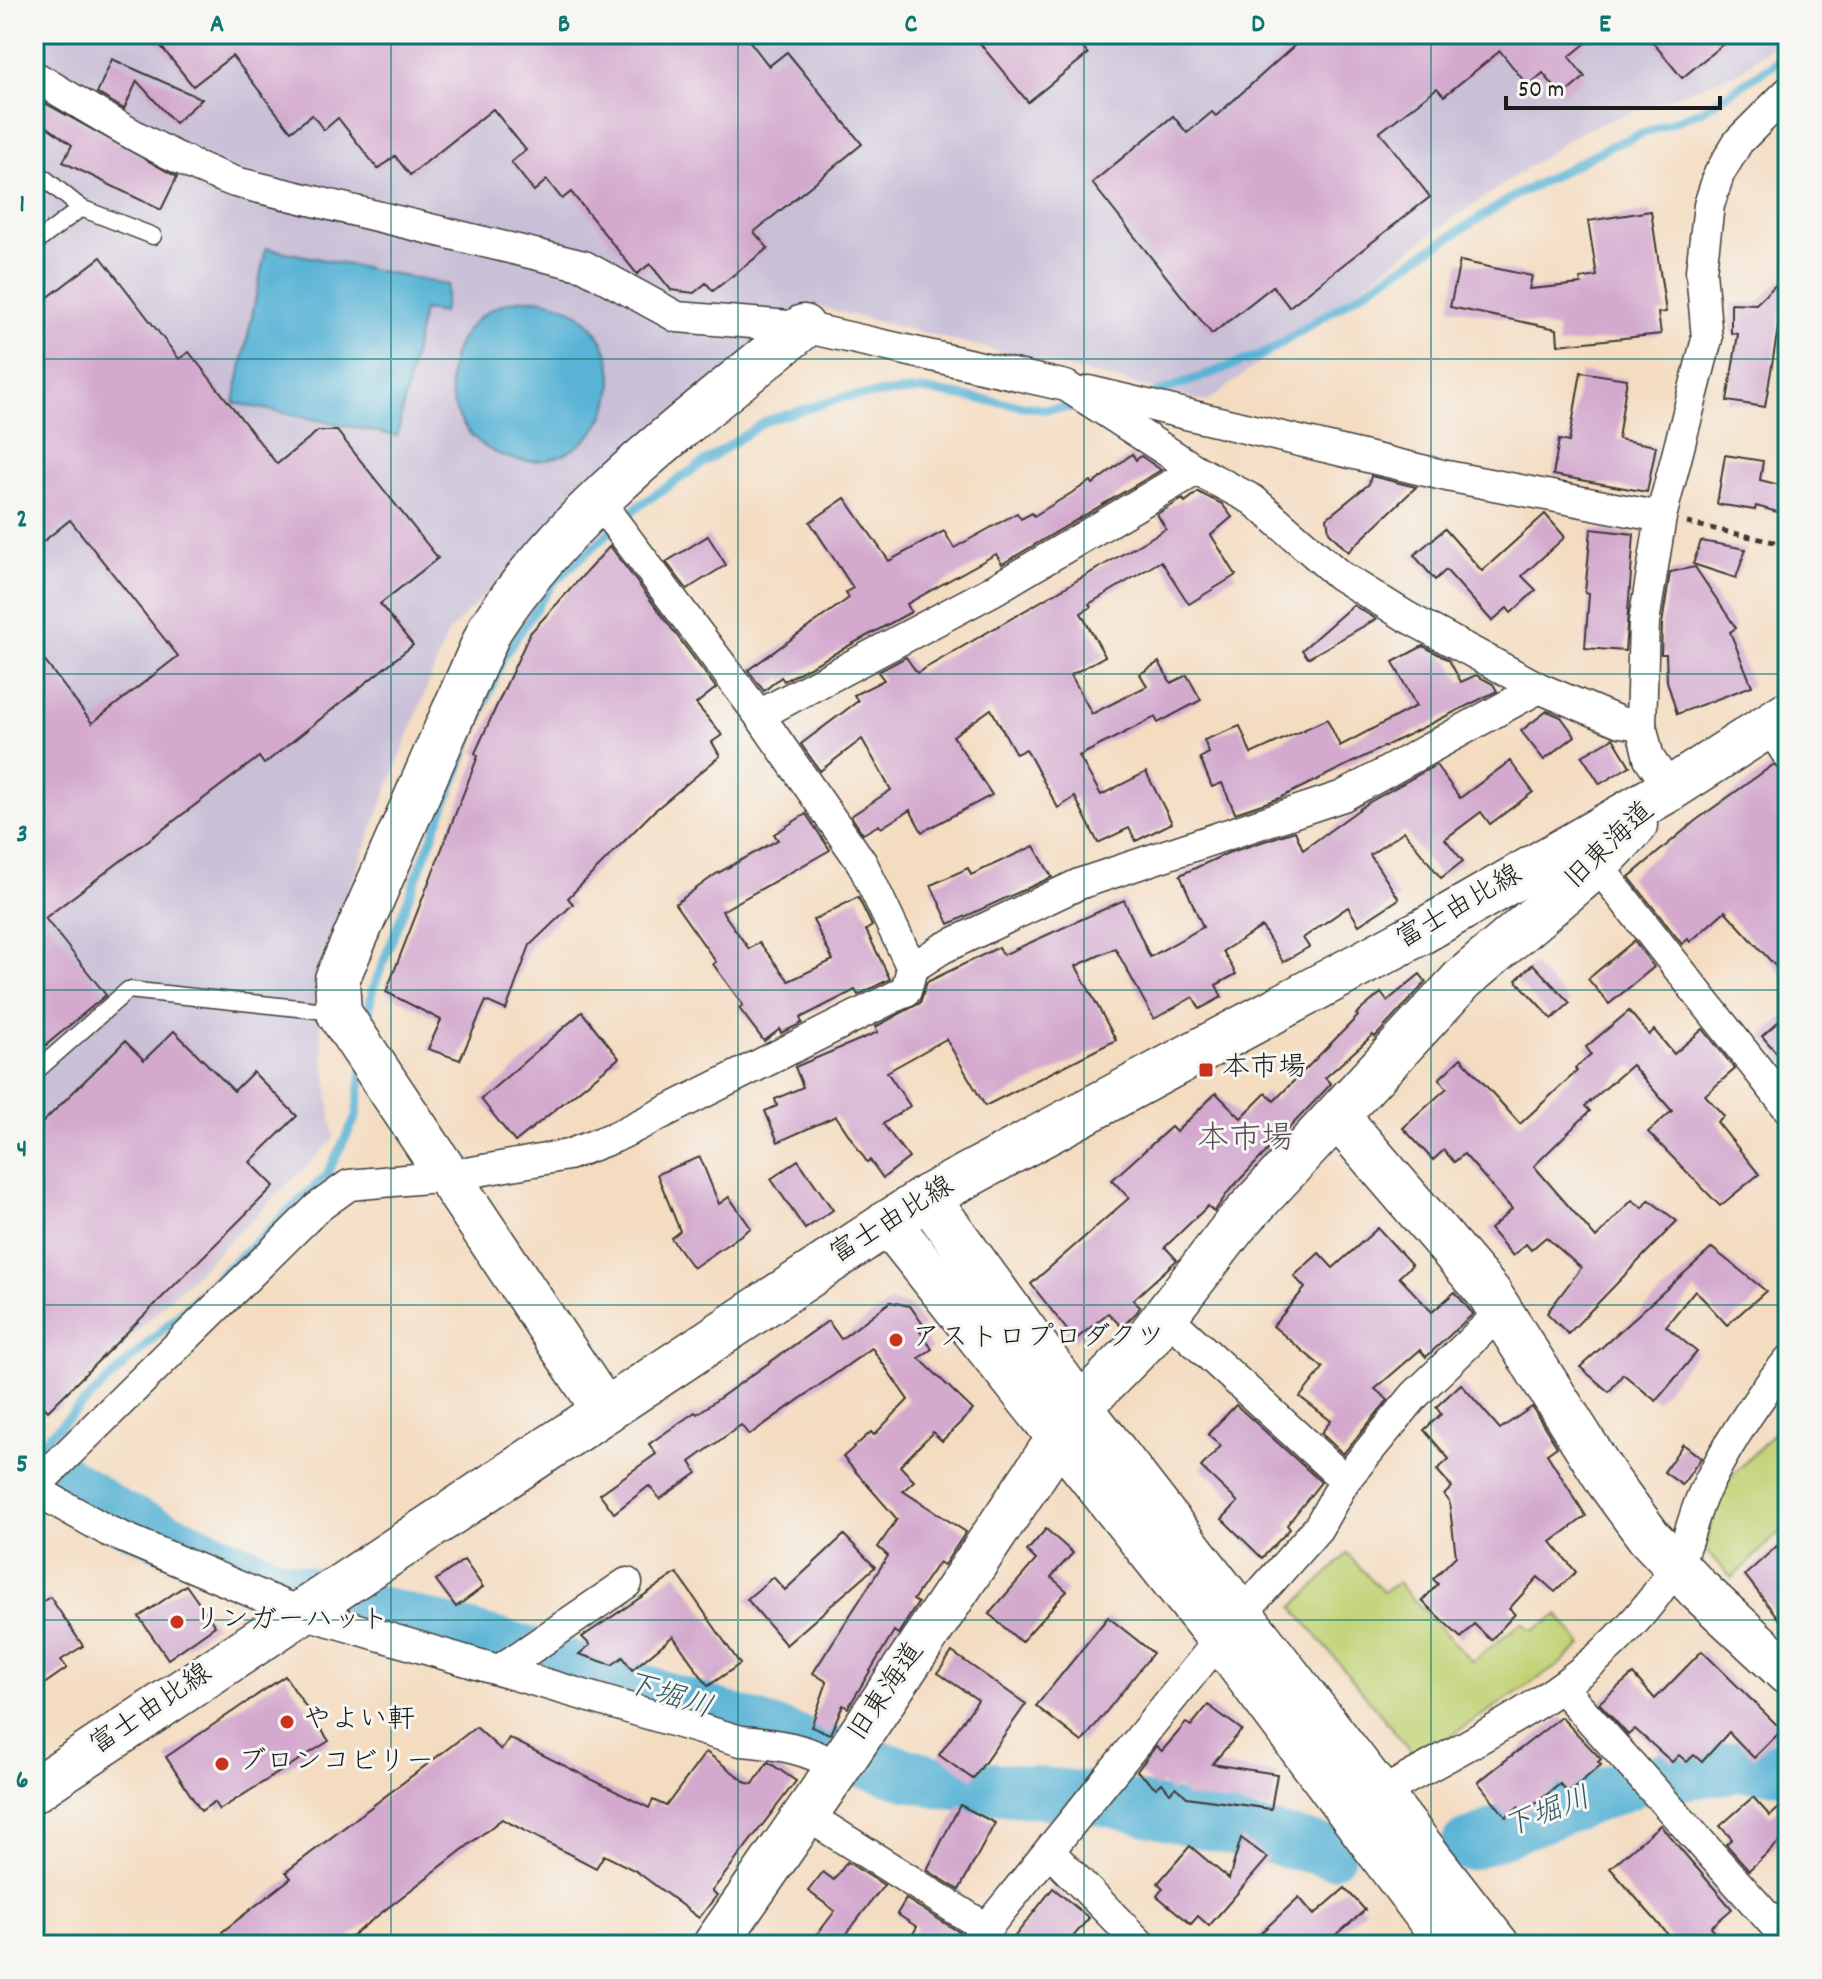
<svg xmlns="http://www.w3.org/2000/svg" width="1822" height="1979" viewBox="0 0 1822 1979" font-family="Dekko,'Klee One',sans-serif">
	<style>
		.industrial { fill: #c9bfd7 }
		.green { fill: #c1d274; stroke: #6e7748; stroke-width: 2 }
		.water { fill: #58b3d6; stroke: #3a6879; stroke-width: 2 }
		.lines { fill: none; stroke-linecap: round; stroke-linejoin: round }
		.stream { stroke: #58b3d6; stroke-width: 9 }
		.river { stroke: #58b3d6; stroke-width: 52 }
		.building { fill: #d3a9ce }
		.lane-casing { stroke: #3c3935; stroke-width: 19 }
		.street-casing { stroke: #3c3935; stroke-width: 33 }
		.secondary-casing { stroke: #3c3935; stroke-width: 47 }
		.path { stroke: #3c3935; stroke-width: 5; stroke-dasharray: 6 6; stroke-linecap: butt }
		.lane { stroke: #fff; stroke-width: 16 }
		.street { stroke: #fff; stroke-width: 30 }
		.secondary { stroke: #fff; stroke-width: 44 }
		.grid { fill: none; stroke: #0f766e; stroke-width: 2; stroke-opacity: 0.55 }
		.poi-dot { fill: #c8321e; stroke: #f6f6f2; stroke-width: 3 }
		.labels { text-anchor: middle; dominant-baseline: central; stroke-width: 6; stroke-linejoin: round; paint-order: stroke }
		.street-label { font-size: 28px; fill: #1c1c1c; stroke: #f6f6f2 }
		.poi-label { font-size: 28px; fill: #1c1c1c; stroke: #f6f6f2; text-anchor: start }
		.water-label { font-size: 30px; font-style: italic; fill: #345866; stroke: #f6f6f2 }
		.quarter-label { font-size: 32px; fill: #5c4d5a; stroke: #f6f6f2 }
		.neatline { fill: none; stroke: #0f766e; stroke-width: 3 }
		.grid-label { font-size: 26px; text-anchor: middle; font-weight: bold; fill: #0f766e }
	</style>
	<rect width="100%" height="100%" fill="#f6f6f2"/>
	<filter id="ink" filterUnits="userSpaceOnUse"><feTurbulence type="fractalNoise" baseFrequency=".0125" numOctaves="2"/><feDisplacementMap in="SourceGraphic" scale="16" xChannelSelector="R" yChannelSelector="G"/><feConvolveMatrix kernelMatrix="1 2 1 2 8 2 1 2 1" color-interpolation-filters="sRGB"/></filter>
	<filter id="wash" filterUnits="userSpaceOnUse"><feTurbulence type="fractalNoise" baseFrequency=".006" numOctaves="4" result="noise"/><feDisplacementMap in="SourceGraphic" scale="32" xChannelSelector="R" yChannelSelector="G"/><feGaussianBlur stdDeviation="1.8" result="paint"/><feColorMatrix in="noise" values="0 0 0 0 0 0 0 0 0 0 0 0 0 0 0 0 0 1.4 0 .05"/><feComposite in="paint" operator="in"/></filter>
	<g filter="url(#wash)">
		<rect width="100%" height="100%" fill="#f4dcc1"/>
		<!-- industrial -->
		<path class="industrial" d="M34 34H1787L1737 73 1579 132 1432 233 1207 402 810 305 653 428 516 561 448 633 314 980 334 1139 55 1411 34 1416Z"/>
		<!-- green -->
		<g class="green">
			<path d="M1777 1430 1788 1441V1524L1732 1578 1705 1550 1718 1490Z"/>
			<path d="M1347 1554 1383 1592 1398 1583 1472 1662 1522 1622 1532 1631 1558 1615 1582 1645 1556 1667 1416 1758 1293 1607Z"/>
		</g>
		<!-- water -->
		<g class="water">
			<path d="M266 248 448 285 443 313 423 310 397 436 234 403Z"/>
			<circle cx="531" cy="380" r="81"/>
		</g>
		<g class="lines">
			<!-- stream -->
			<g class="stream">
				<path d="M1152 395 1266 353 1513 197 1608 147 1703 110 1788 55"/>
				<path d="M367 1029 372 991 502 659 553 583 637 507 766 421 845 397 922 390 1043 409 1083 407"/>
				<path d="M34 1450 326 1176 356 1117 362 1072"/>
			</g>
			<!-- river -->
			<g class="river">
				<path d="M34 1461 118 1516 275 1584 526 1652 859 1761 936 1782 1100 1799 1330 1852"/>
				<path d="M1668 1776 1740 1766 1788 1768"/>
				<path d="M1467 1845 1628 1784"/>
			</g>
		</g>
		<g id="blocks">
			<!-- building -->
			<g class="building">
				<path d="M151 34H744L769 66 787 52 862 144 754 232 768 248 713 291 706 283 694 293 671 290 650 264 637 274 571 192 562 199 547 180 534 191 511 162 526 150 493 109 410 175 395 156 378 169 338 118 324 130 312 115 291 131 232 56 193 86Z"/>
				<path d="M972 34H1071L1088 54 1028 102Z"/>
				<path d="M1284 34H1597L1569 57 1585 77 1562 96 1543 73 1528 86 1500 51 1444 96 1437 88 1380 132 1430 197 1289 307 1273 286 1212 334 1092 183 1173 116 1187 133 1212 112 1216 116 1294 46Z"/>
				<path d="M1646 34H1735L1682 78Z"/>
				<path d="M112 59 141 72 202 99 175 123 137 81 124 109 97 93Z"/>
				<path d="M34 97 177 177 161 210 63 162 72 145 34 117Z"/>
				<path d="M1651 211 1666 312 1658 313 1661 334 1558 345 1557 329 1450 307 1460 261 1532 276 1529 289 1581 284 1580 279 1597 276 1588 221Z"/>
				<path d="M101 257 179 359 189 352 277 464 318 431H337L438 558 380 604 413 645 264 764 259 757 45 918 106 995 34 1055V647L92 723 178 656 70 520 34 549V308Z"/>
				<path d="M1787 274 1765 407 1727 401 1738 334 1731 333V303L1756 304Z"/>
				<path d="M1581 372 1627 379 1618 439 1656 446 1647 492 1553 475 1559 440 1569 442Z"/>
				<path d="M1132 454 1136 460 1141 456 1161 470 1002 564 996 554 907 604 911 612 784 681 781 677 764 691 748 670 849 598 846 592 853 588 810 522 845 498 889 561 944 531 954 548 1017 513 1021 519 1032 513 1034 516 1091 481 1093 484Z"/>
				<path d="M1725 455 1763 461 1760 480 1788 487V515L1756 506 1755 510 1717 504Z"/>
				<path d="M1371 476 1416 487 1348 552 1329 532 1327 518 1369 484Z"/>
				<path d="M1198 492 1222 504 1232 517 1211 535 1236 575 1189 604 1161 561 1089 604 1091 607 1081 613 1105 656 1071 675 1092 714 1147 686 1140 674 1159 662 1171 683 1187 675 1201 700 1158 723 1155 717 1079 756 1101 795 1146 772 1172 823 1136 841 1129 828 1098 843 1075 797 1058 808 1026 749 1016 754 991 709 953 736 992 795 922 832 910 810 881 828 879 825 863 834 851 816 891 790 862 739 820 771 801 744 858 701 854 695 884 680 878 672 906 657 917 673 1166 529 1157 514 1183 499 1185 502Z"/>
				<path d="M1545 514 1565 537 1522 576 1536 590 1511 613 1507 608 1492 621 1446 570 1435 580 1414 555 1445 529 1482 571Z"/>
				<path d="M1591 529 1634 534 1625 651 1585 648 1589 594 1585 593Z"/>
				<path d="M708 536 726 565 687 589 666 562Z"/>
				<path d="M1701 541 1746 549 1736 578 1693 564Z"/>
				<path d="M610 546 716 688 696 704 722 735 712 742 720 756 653 812 568 898 573 904 530 945 506 1010 486 1001 460 1060 428 1049 441 1020 386 992 478 756 475 753 530 633Z"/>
				<path d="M1695 567 1736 628 1730 632 1752 686 1677 714 1667 681 1666 654H1661L1662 624 1670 572Z"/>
				<path d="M1353 605 1376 619 1308 658 1302 650Z"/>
				<path d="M1423 646 1449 660 1461 682 1476 675 1493 684 1497 691 1280 798 1235 813 1222 783 1212 787 1200 758 1209 753 1204 740 1240 726 1251 754 1327 719 1340 746 1416 706 1393 662Z"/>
				<path d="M1547 711 1561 717 1575 736 1544 760 1521 731Z"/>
				<path d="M1613 738 1630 766 1600 784 1582 756Z"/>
				<path d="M1510 761 1533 792 1490 824 1481 812 1445 839 1463 861 1441 878 1404 831 1370 855 1399 899 1359 925 1348 907 1303 938 1309 947 1283 962 1262 927 1223 951 1236 974 1216 985 1222 997 1200 1009 1193 997 1154 1019 1115 948 1076 966 1116 1040 985 1106 946 1039 887 1072 910 1106 883 1124 909 1158 883 1178 870 1160 867 1162 836 1116 778 1142 765 1111 777 1106 775 1099 803 1087 795 1067 878 1032 875 1027 920 1003 927 982 999 947 1003 955 1124 900 1150 957 1203 927 1180 875 1228 853 1295 831 1303 850 1368 803 1436 765 1460 798Z"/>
				<path d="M1773 765 1788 773V980L1725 911 1690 942 1688 939 1682 944 1629 877 1695 821Z"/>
				<path d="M806 814 830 850 722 911 749 949 759 942 789 981 833 960 813 920 858 897 872 926 866 930 890 979 858 995 855 990 800 1018 802 1023 781 1033 780 1029 764 1041 739 1008 743 1005 713 964 716 962 675 904 716 874 778 840 774 834Z"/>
				<path d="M1034 846 1052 877 949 924 931 885 968 868 971 875Z"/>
				<path d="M1634 941 1654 967 1609 1004 1588 979Z"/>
				<path d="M1533 964 1570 1003 1552 1019 1516 980Z"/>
				<path d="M1420 974 1426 982 1375 1037 1373 1035 1325 1078 1331 1084 1229 1191 1214 1212 1208 1206 1165 1247 1177 1260 1133 1300 1140 1307 1137 1312 1122 1327 1108 1313 1075 1340 1031 1284 1129 1198 1112 1180 1171 1127 1176 1132 1216 1093 1241 1118 1266 1093 1274 1101 1358 1016 1356 1014 1381 993 1387 1001Z"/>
				<path d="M1629 1011 1649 1035 1654 1030 1674 1054 1703 1029 1735 1069 1705 1095 1724 1116 1717 1122 1759 1174 1720 1206 1648 1132 1672 1111 1632 1065 1585 1106 1590 1111 1534 1166 1596 1238 1632 1200 1643 1208 1649 1200 1677 1221 1568 1334 1547 1313 1581 1268 1546 1237 1531 1250 1526 1244 1513 1256 1490 1229 1512 1209 1464 1154 1454 1162 1444 1150 1433 1160 1403 1128 1447 1088 1439 1079 1461 1058 1520 1124 1577 1071 1575 1068 1591 1054 1586 1047Z"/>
				<path d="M582 1012 619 1058 515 1142 481 1099Z"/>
				<path d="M1788 1013V1066L1762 1036Z"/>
				<path d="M174 1031 234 1091 253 1072 297 1116 250 1162 274 1186 48 1411 34 1396V1131L125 1041 144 1060Z"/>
				<path d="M700 1157 719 1204 729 1197 751 1228 693 1268 671 1238 680 1231 657 1174Z"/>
				<path d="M798 1160 833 1210 805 1229 771 1179Z"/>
				<path d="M1378 1228 1412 1265 1399 1277 1432 1312 1455 1292 1473 1314 1426 1357 1420 1350 1375 1389 1388 1400 1343 1454 1321 1433 1331 1421 1300 1397 1323 1368 1273 1326 1305 1288 1294 1276 1319 1253 1333 1268Z"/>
				<path d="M1712 1248 1766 1291 1727 1325 1695 1290 1666 1326 1697 1352 1656 1401 1623 1374 1609 1392 1580 1367Z"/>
				<path d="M890 1302 910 1306 924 1326 919 1330 932 1349 919 1358 973 1410 942 1441 933 1432 900 1466 914 1481 903 1491 966 1532 944 1565 939 1562 913 1600 918 1603 898 1634 894 1631 848 1708 843 1705 830 1734 811 1727 827 1682 813 1673 888 1556 878 1547 897 1519 843 1457 871 1432 874 1435 908 1400 872 1348 749 1435 741 1425 690 1462 697 1473 660 1499 649 1486 614 1513 600 1494 656 1454 649 1444 695 1412 697 1414 828 1321 841 1339Z"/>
				<path d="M1461 1384 1500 1429 1532 1407 1557 1447 1547 1454 1586 1516 1551 1542 1576 1572 1555 1592 1538 1577 1509 1609 1515 1614 1491 1640 1474 1624 1461 1638 1422 1601 1438 1584 1433 1579 1456 1556 1449 1501 1444 1495 1452 1487 1437 1470 1449 1459 1424 1430 1441 1414 1436 1407Z"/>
				<path d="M1236 1405 1321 1482 1287 1525 1290 1529 1262 1558 1222 1519 1238 1502 1201 1467 1221 1446 1208 1434Z"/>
				<path d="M1683 1444 1701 1458 1682 1485 1664 1472Z"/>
				<path d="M1046 1529 1073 1553 1051 1577 1067 1591 1021 1642 989 1614 1036 1560 1027 1551Z"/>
				<path d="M844 1535 875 1567 786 1645 747 1599 773 1577 785 1590Z"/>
				<path d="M1788 1536V1631L1745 1575Z"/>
				<path d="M464 1560 483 1587 456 1607 436 1580Z"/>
				<path d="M677 1573 740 1664 708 1686 673 1636 632 1670 623 1657 612 1665 579 1654 590 1645 582 1637Z"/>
				<path d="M186 1585 215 1626 168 1659 139 1617Z"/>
				<path d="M50 1597 83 1646 61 1660 67 1668 34 1691V1607Z"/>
				<path d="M1108 1617 1153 1653 1082 1742 1036 1706Z"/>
				<path d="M1702 1651 1782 1730 1754 1758 1729 1732 1702 1762 1694 1755 1687 1762 1679 1755 1672 1762 1635 1729 1628 1735 1599 1703 1633 1674 1655 1699Z"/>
				<path d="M952 1652 1026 1704 973 1779 939 1755 978 1700 938 1673Z"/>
				<path d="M285 1676 329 1741 219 1810 214 1802 201 1811 166 1757Z"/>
				<path d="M1208 1705 1242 1730 1212 1764 1277 1774 1271 1809 1187 1797 1176 1787 1170 1793 1162 1783 1156 1788 1137 1771 1156 1746 1162 1751 1186 1723 1191 1726Z"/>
				<path d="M1561 1717 1601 1759 1598 1762 1601 1765 1568 1793 1560 1784 1523 1814 1518 1807 1506 1817 1478 1782Z"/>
				<path d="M476 1727 501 1750 509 1738 649 1808 653 1800 666 1806 706 1752 747 1783 753 1784 768 1762 796 1781 712 1891 717 1895 699 1918 636 1871 604 1855 596 1868 502 1819 340 1945H232L222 1932 291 1878 286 1872Z"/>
				<path d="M1753 1797 1770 1816 1788 1800V1834L1749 1870 1726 1844 1732 1839 1720 1826Z"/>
				<path d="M960 1805 995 1823 959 1890 927 1870Z"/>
				<path d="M1660 1825 1732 1909 1711 1927 1716 1934 1703 1945H1677L1610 1868Z"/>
				<path d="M1241 1838 1268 1858 1209 1926 1198 1916 1191 1924 1157 1896 1163 1888 1158 1883 1190 1846 1229 1879Z"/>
				<path d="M847 1862 884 1885 838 1945H809L835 1911 808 1891 823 1872 834 1880Z"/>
				<path d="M1053 1888 1089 1918 1066 1945H1008Z"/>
				<path d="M1345 1888 1365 1910 1325 1945H1248L1299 1897 1314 1915Z"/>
				<path d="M906 1899 959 1932 950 1945H906L917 1927 897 1914Z"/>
			</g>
		</g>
	</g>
	<g filter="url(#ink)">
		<use href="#blocks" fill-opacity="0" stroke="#3c3935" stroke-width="2"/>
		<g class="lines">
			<!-- lane casing -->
			<g class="lane-casing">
				<g id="lane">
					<path d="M34 170 81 208 153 236"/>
					<path d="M34 244 81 208"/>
					<path d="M34 1073 128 990 336 1012"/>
				</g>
			</g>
			<!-- street casing -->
			<g class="street-casing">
				<g id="street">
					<path d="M34 76C100 115 162 156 235 182L584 266 677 317 803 327 1066 386 1196 470 1253 500 1339 575 1407 617 1539 688 1620 722 1641 725"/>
					<path d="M1089 391 1447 476 1661 517"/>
					<path d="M597 499 759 715 862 863 912 968"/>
					<path d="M759 715 992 591 1196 470"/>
					<path d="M1768 725 1788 755"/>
					<path d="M1670 789 1649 758 1641 725 1644 622 1661 517 1707 339 1701 271 1709 205 1719 174 1738 142 1788 92"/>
					<path d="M1597 865 1788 1108"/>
					<path d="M1164 1314 1345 1480 1318 1528 1240 1616"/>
					<path d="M1345 1480 1415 1395 1501 1312"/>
					<path d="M34 1487 317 1208 349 1185 449 1176 568 1155 615 1137 906 991 912 968 943 948 1079 884 1343 796 1539 688"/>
					<path d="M34 1489 108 1531 299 1612 741 1741C776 1744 809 1748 838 1768"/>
					<path d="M501 1669 627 1583"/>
					<path d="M1563 1689 1788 1940"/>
					<path d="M1378 1795C1488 1732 1606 1681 1674 1568 1688 1547 1692 1518 1703 1494 1725 1448 1756 1400 1788 1361"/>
					<path d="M806 1815 986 1928"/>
					<path d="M1051 1853 1141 1945"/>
					<path d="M973 1945 1220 1639"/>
				</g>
			</g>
			<!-- secondary casing -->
			<g class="secondary-casing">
				<g id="secondary">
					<path d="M1338 1117 1489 1293 1608 1481 1649 1537 1698 1589 1788 1673"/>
					<path d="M927 1197 1080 1407 1497 1945"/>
					<path d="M888 1222 1220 1639 1449 1945"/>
					<path d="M1080 1407 1148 1338 1236 1224 1463 979 1597 865 1635 825"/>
					<path d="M605 1411 339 1013 337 979 490 629C570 506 691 420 803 327"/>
					<path d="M34 1790 927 1197 1421 932 1670 789 1788 713"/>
					<path d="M715 1945 838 1768 1059 1438"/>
				</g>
			</g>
			<!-- path -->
			<path class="path" d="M1687 523 1788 545"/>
			<!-- lane -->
			<use href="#lane" class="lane"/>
			<!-- street -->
			<use href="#street" class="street"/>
			<!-- secondary -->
			<use href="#secondary" class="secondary"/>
		</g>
	</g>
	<!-- grid -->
	<path class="grid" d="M391 34V1945M738 34V1945M1084 34V1945M1431 34V1945M34 359H1788M34 674H1788M34 990H1788M34 1305H1788M34 1620H1788"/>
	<!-- markers -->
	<g class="poi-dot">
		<rect x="1198" y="1062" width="16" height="16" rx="4"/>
		<circle cx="896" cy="1340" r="8"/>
		<circle cx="177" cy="1622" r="8"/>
		<circle cx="287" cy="1722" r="8"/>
		<circle cx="222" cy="1764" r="8"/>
	</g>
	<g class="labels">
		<!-- street labels -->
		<g class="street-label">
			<text transform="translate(1611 847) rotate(-44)">旧東海道</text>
			<text transform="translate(1460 909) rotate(-30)">富士由比線</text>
			<text transform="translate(893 1222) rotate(-32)">富士由比線</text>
			<text transform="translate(888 1693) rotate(-56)">旧東海道</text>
			<text transform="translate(152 1711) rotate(-34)">富士由比線</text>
		</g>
		<!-- poi labels -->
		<g class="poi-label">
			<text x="1222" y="1070">本市場</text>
			<text x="912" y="1340">アストロプロダクツ</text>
			<text x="193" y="1622">リンガーハット</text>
			<text x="303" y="1722">やよい軒</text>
			<text x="238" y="1764">ブロンコビリー</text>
		</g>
		<!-- water labels -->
		<g class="water-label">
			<text transform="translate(668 1698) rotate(18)">下堀川</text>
			<text transform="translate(1548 1815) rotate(-21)">下堀川</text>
		</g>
		<!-- quarter labels -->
		<g class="quarter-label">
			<text x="1245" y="1141">本市場</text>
		</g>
	</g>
	<!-- margin -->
	<rect width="1822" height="1979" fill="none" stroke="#f6f6f2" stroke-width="88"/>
	<!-- scale -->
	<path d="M1506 96v12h214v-12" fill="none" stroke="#1c1c1c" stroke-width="4"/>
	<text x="1518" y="96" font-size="24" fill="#1c1c1c" stroke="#f6f6f2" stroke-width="6" paint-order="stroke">50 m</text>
	<rect x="44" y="44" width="1734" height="1891" class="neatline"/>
	<g class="grid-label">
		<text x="217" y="31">A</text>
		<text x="564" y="31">B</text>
		<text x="911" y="31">C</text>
		<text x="1258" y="31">D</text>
		<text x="1605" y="31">E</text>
		<text x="22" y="211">1</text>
		<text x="22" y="526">2</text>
		<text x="22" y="841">3</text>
		<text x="22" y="1156">4</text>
		<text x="22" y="1471">5</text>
		<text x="22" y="1787">6</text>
	</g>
</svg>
